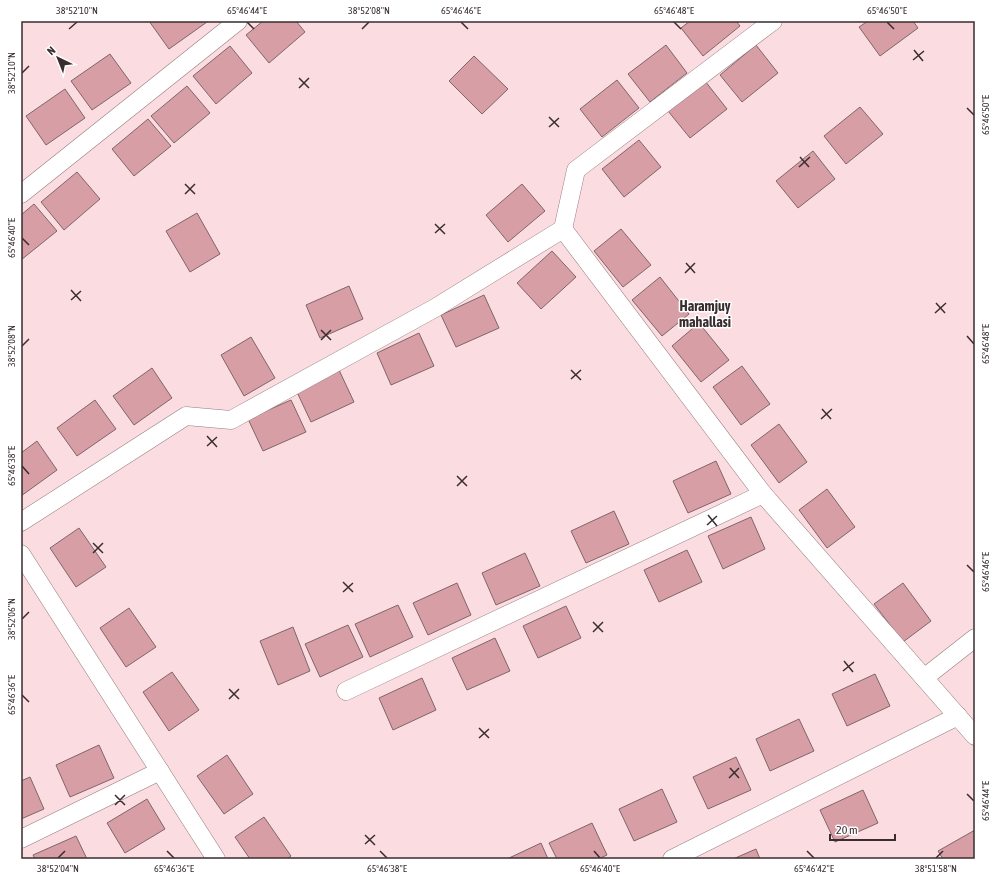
<svg xmlns="http://www.w3.org/2000/svg" width="996" height="880" viewBox="0 0 996 880" font-family="'Asap Condensed',sans-serif">
	<style>
		.building { fill: #d79ea6; stroke: #7f6569 }
		.lines { fill: none; stroke-linecap: round; stroke-linejoin: round }
		.street-casing { stroke: #967b7f; stroke-width: 19 }
		.street { stroke: #fff; stroke-width: 18 }
		.ticks { fill: none; stroke: #392d2f; stroke-width: 1.5 }
		.labels { text-anchor: middle; dominant-baseline: central; stroke-width: 3; stroke-linejoin: round; paint-order: stroke }
		.neighbourhood-label { font-size: 14px; font-weight: bold; fill: #392d2f; stroke: #fff }
		.neatline { fill: none; stroke: #392d2f; stroke-width: 1.5 }
		.ticks-label { font-size: 10px; text-anchor: middle; fill: #392d2f }
	</style>
	<rect width="100%" height="100%" fill="#fbdde1"/>
	<!-- building -->
	<g class="building">
		<path d="M149 21H207V22L169 49Z"/>
		<path d="M263 21H296L305 32 269 63 246 35Z"/>
		<path d="M690 21H736L740 26 703 56 681 28Z"/>
		<path d="M868 21H913L918 28 880 56 859 27Z"/>
		<path d="M666 45 687 73 650 102 628 74Z"/>
		<path d="M756 45 778 73 742 102 720 75Z"/>
		<path d="M230 46 252 73 216 104 193 76Z"/>
		<path d="M110 54 131 83 92 110 71 81Z"/>
		<path d="M474 56 508 89 482 114 449 81Z"/>
		<path d="M617 80 639 108 602 137 580 109Z"/>
		<path d="M705 81 727 109 690 138 668 111Z"/>
		<path d="M187 86 210 113 174 143 151 116Z"/>
		<path d="M65 89 85 118 46 145 26 116Z"/>
		<path d="M860 107 883 134 846 164 824 136Z"/>
		<path d="M148 119 171 146 134 176 112 149Z"/>
		<path d="M639 140 661 167 624 197 602 169Z"/>
		<path d="M813 151 835 179 798 208 776 181Z"/>
		<path d="M77 172 100 199 64 230 41 202Z"/>
		<path d="M522 184 545 211 508 242 486 215Z"/>
		<path d="M34 204 57 231 21 260V215Z"/>
		<path d="M197 213 220 254 190 272 166 231Z"/>
		<path d="M621 229 651 265 623 287 594 251Z"/>
		<path d="M552 251 576 277 541 309 517 283Z"/>
		<path d="M660 277 689 314 662 336 632 300Z"/>
		<path d="M349 286 363 319 320 338 306 305Z"/>
		<path d="M484 295 499 328 456 347 441 315Z"/>
		<path d="M699 323 729 360 701 382 672 346Z"/>
		<path d="M419 333 434 366 391 385 377 353Z"/>
		<path d="M251 337 275 378 244 396 221 355Z"/>
		<path d="M742 366 770 404 741 425 713 387Z"/>
		<path d="M152 368 172 398 134 425 113 396Z"/>
		<path d="M339 370 354 402 311 422 296 390Z"/>
		<path d="M95 400 116 429 77 456 57 428Z"/>
		<path d="M291 400 306 432 263 451 248 419Z"/>
		<path d="M779 424 807 462 779 483 751 445Z"/>
		<path d="M37 441 57 470 21 496V453Z"/>
		<path d="M716 461 731 494 688 513 673 481Z"/>
		<path d="M827 489 855 527 827 548 799 510Z"/>
		<path d="M614 511 629 544 586 563 571 531Z"/>
		<path d="M751 517 765 549 723 569 708 536Z"/>
		<path d="M79 528 106 567 76 587 50 548Z"/>
		<path d="M687 550 702 582 659 602 644 570Z"/>
		<path d="M525 553 540 586 496 605 482 573Z"/>
		<path d="M457 583 471 615 428 635 413 603Z"/>
		<path d="M903 583 931 621 903 642 874 604Z"/>
		<path d="M398 605 413 637 370 657 355 624Z"/>
		<path d="M566 606 581 638 538 658 523 626Z"/>
		<path d="M129 608 156 647 126 667 100 628Z"/>
		<path d="M348 625 363 657 320 677 305 644Z"/>
		<path d="M293 627 310 671 278 685 260 641Z"/>
		<path d="M495 638 510 671 467 690 452 658Z"/>
		<path d="M172 672 199 710 169 731 143 692Z"/>
		<path d="M875 674 890 706 847 726 832 694Z"/>
		<path d="M422 678 436 710 393 730 379 698Z"/>
		<path d="M799 719 814 751 770 771 756 739Z"/>
		<path d="M99 745 114 778 70 797 56 765Z"/>
		<path d="M227 755 253 794 224 814 197 776Z"/>
		<path d="M736 757 751 790 708 809 693 777Z"/>
		<path d="M30 777 44 809 21 819V781Z"/>
		<path d="M662 789 677 822 634 841 619 809Z"/>
		<path d="M863 790 878 823 835 842 820 810Z"/>
		<path d="M147 799 165 829 125 853 107 823Z"/>
		<path d="M264 817 291 856 287 859H250L235 837Z"/>
		<path d="M592 823 607 855 598 859H557L549 843Z"/>
		<path d="M975 830V859H943L938 851Z"/>
		<path d="M76 836 87 859H35L33 855Z"/>
		<path d="M541 843 548 859H507Z"/>
		<path d="M756 849 760 859H733Z"/>
	</g>
	<g class="lines">
		<!-- street casing -->
		<g class="street-casing">
			<g id="street">
				<path d="M21 194 238 21"/>
				<path d="M563 229 763 494 975 736"/>
				<path d="M21 522 186 416 231 420 435 308 563 229 576 170 773 21"/>
				<path d="M21 554 216 859"/>
				<path d="M924 678 975 638"/>
				<path d="M346 691 763 494"/>
				<path d="M21 839 160 771"/>
				<path d="M672 859 958 716"/>
			</g>
		</g>
		<!-- street -->
		<use href="#street" class="street"/>
	</g>
	<!-- ticks -->
	<path class="ticks" d="M247 22 254 29M461 22 468 29M674 22 681 29M887 22 894 29M69 29 77 22M362 29 369 22M914 50 923 61M913 60 924 51M22 73 29 66M299 78 309 88M299 88 309 78M967 108 974 115M549 117 559 127M549 127 559 118M800 157 809 167M799 167 810 157M185 184 195 194M185 194 195 184M435 224 445 234M435 233 445 224M22 238 29 245M686 263 695 273M685 273 695 263M71 290 81 301M71 300 81 291M936 303 945 313M935 313 946 303M321 330 331 340M967 336 974 344M321 340 331 330M22 346 29 339M571 370 581 380M571 379 581 370M822 409 831 419M821 419 832 409M207 436 217 447M207 446 217 437M22 466 29 474M457 476 467 486M457 486 467 476M708 515 717 526M707 525 717 516M93 543 103 553M93 553 103 543M967 565 974 572M343 582 353 592M343 592 353 583M22 619 29 612M593 622 603 632M593 632 603 622M844 661 853 672M843 671 854 662M229 689 239 699M22 695 29 702M229 699 239 689M479 728 489 738M479 738 489 729M730 768 739 778M729 778 739 768M967 794 974 801M115 795 125 805M115 805 125 795M365 835 375 845M365 844 375 835M167 851 174 858M380 851 387 858M594 851 600 858M807 851 814 858M58 858 65 851M936 858 943 851"/>
	<g class="labels">
		<!-- neighbourhood labels -->
		<g class="neighbourhood-label">
			<text x="705" y="306">Haramjuy<tspan x="705" dy="16">mahallasi</tspan></text>
		</g>
	</g>
	<!-- border -->
	<rect width="996" height="880" fill="none" stroke="#ffffff" stroke-width="44"/>
	<!-- north arrow -->
	<g transform="translate(58 58) rotate(317)" stroke="#ffffff" stroke-width="3" paint-order="stroke">
	<path d="M0-3L7 15L0 10L-7 15Z" fill="#392d2f"/>
	<text y="-6" font-size="11" font-weight="bold" text-anchor="middle" fill="#392d2f">N</text>
	</g>
	<!-- scale -->
	<path d="M830 834v6h65v-6" fill="none" stroke="#392d2f" stroke-width="2"/>
	<text x="836" y="834" font-size="12" fill="#392d2f" stroke="#ffffff" stroke-width="3" paint-order="stroke">20 m</text>
	<rect x="22" y="22" width="952" height="836" class="neatline"/>
	<g class="ticks-label">
		<text x="77" y="14">38°52'10"N</text>
		<text x="247" y="14">65°46'44"E</text>
		<text x="369" y="14">38°52'08"N</text>
		<text x="461" y="14">65°46'46"E</text>
		<text x="674" y="14">65°46'48"E</text>
		<text x="887" y="14">65°46'50"E</text>
		<text transform="translate(11 73) rotate(-90)" y="4">38°52'10"N</text>
		<text transform="translate(985 115) rotate(-90)" y="4">65°46'50"E</text>
		<text transform="translate(11 238) rotate(-90)" y="4">65°46'40"E</text>
		<text transform="translate(985 344) rotate(-90)" y="4">65°46'48"E</text>
		<text transform="translate(11 346) rotate(-90)" y="4">38°52'08"N</text>
		<text transform="translate(11 466) rotate(-90)" y="4">65°46'38"E</text>
		<text transform="translate(985 572) rotate(-90)" y="4">65°46'46"E</text>
		<text transform="translate(11 619) rotate(-90)" y="4">38°52'06"N</text>
		<text transform="translate(11 695) rotate(-90)" y="4">65°46'36"E</text>
		<text transform="translate(985 801) rotate(-90)" y="4">65°46'44"E</text>
		<text x="58" y="872">38°52'04"N</text>
		<text x="174" y="872">65°46'36"E</text>
		<text x="387" y="872">65°46'38"E</text>
		<text x="600" y="872">65°46'40"E</text>
		<text x="814" y="872">65°46'42"E</text>
		<text x="936" y="872">38°51'58"N</text>
	</g>
</svg>
